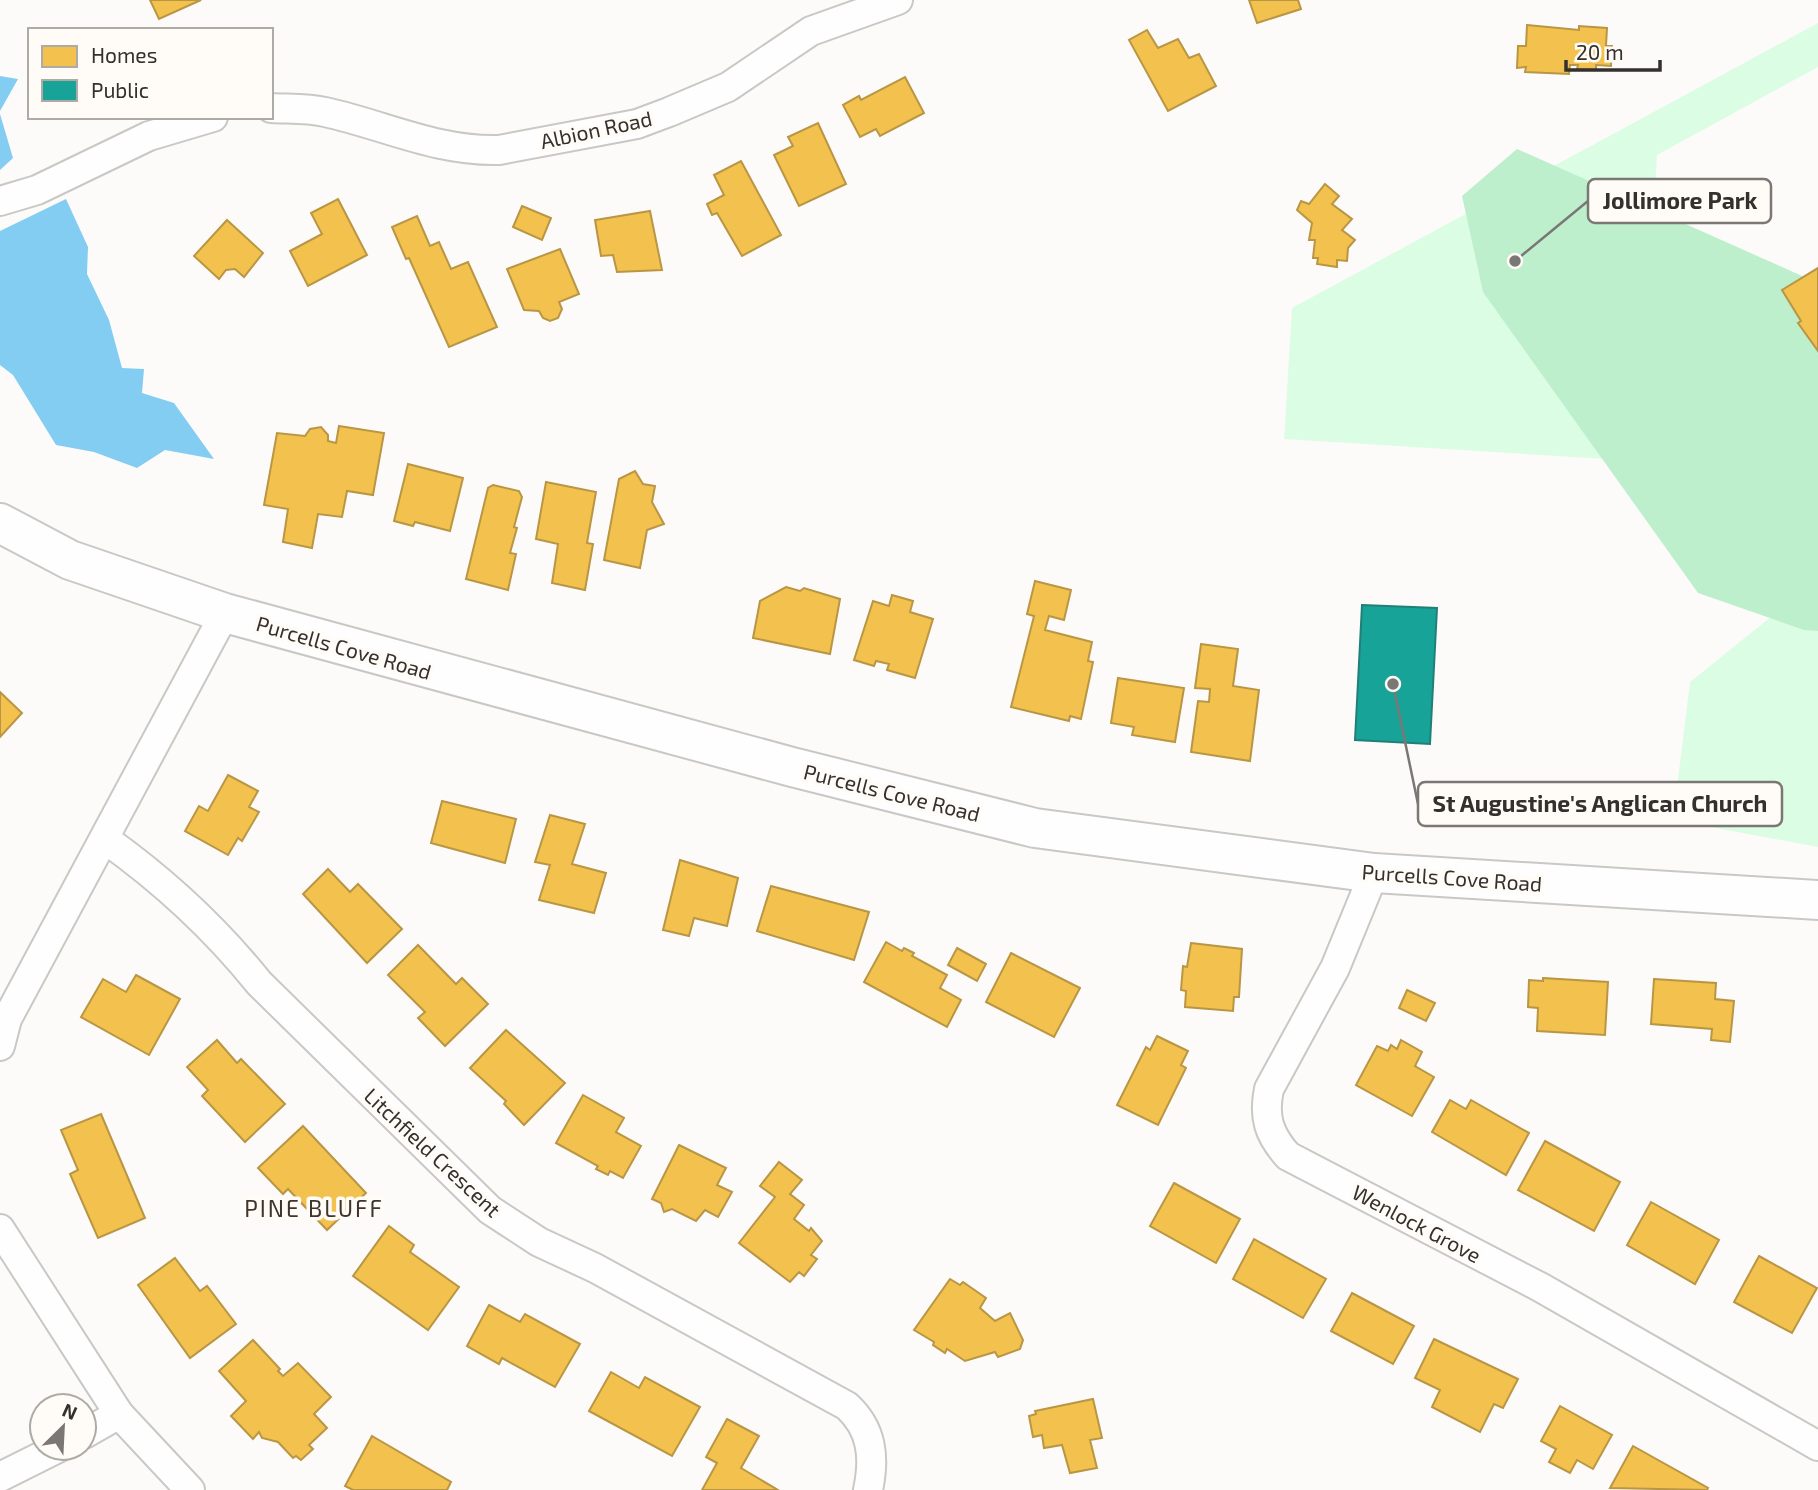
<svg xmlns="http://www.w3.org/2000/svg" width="1818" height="1490" viewBox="0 0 1818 1490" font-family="'Exo 2',sans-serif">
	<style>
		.green { fill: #dbfde3 }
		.forest { fill: #beefcc }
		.water { fill: #82cdf1 }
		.homes { fill: #f2c14e; stroke: #b99644; stroke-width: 2 }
		.public { fill: #17a398; stroke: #208078; stroke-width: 2 }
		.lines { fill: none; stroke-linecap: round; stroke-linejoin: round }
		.minor-casing { stroke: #cac8c5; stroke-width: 32 }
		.secondary-casing { stroke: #cac8c5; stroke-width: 42 }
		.minor { stroke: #fffefe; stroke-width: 28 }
		.secondary { stroke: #fffefe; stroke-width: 38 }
		.labels { text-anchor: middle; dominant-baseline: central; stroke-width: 7; stroke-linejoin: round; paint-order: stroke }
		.street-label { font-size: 21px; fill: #34302d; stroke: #fffbf7 }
		.neighbourhood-label { font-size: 23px; letter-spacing: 2px; fill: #3d352e; stroke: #fffbf7 }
		.leader { fill: none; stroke: #7a7774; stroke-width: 2.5 }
		.callout-dot { fill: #7a7774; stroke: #fffbf7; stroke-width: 2.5 }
		.callout { fill: #fffbf7; stroke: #7a7774; stroke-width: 2.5 }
		.callout-label { font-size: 23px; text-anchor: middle; font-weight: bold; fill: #34302d }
	</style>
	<rect width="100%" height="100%" fill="#fdfbf9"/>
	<!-- green -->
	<g class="green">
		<path d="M1818 23V67L1657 155 1638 461 1284 439 1292 308Z"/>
		<path d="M1818 579V847L1673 820 1690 682Z"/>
	</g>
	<!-- forest -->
	<path class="forest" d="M1517 149 1818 283V631L1804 630 1698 593 1483 292 1462 196Z"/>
	<!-- water -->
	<g class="water">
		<path d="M0 76 18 79 0 111Z"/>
		<path d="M0 114 13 158 0 170Z"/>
		<path d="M66 199 88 247 87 274 109 320 122 368 144 369 142 393 174 403 214 459 165 450 137 468 94 452 56 445 13 375 0 365V231Z"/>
	</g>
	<!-- homes -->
	<g class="homes">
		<path d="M150 0H201L159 19Z"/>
		<path d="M1249 0H1298L1301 9 1257 23Z"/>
		<path d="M1527 25 1579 30V26L1607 28 1606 46H1612L1611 66 1596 65V70L1577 69 1578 65H1570L1569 74 1525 72 1526 67 1517 68 1518 46H1526Z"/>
		<path d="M1147 30 1158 48 1178 39 1189 58 1199 54 1216 86 1168 111 1129 40Z"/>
		<path d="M905 77 924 113 880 136 876 129 860 137 843 105 859 96 861 100Z"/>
		<path d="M818 123 846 184 799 206 774 155 793 146 788 137Z"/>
		<path d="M741 161 781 235 742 256 717 213 712 215 707 204 724 195 714 175Z"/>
		<path d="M1325 184 1339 196 1332 204 1352 219 1342 230 1355 240 1348 248 1347 261 1337 260V267L1317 264 1318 258H1313L1315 240H1309L1312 223 1297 210 1301 201 1309 204Z"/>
		<path d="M338 199 367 255 308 286 290 251 322 234 311 213Z"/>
		<path d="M522 206 551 218 542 240 513 227Z"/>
		<path d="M650 211 662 270 617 272 613 255 601 256 595 220Z"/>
		<path d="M417 216 430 246 439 242 451 269 468 262 497 327 449 347 409 258 406 259 392 227Z"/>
		<path d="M227 220 263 253 244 277 235 269 226 270 219 279 194 256Z"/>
		<path d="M560 249 579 294 559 302 562 309 558 318 550 321 543 318 539 311 524 310 507 269Z"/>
		<path d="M1818 268V351L1798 323 1801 321 1782 290Z"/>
		<path d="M339 426 384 433 373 495 347 491 342 517 318 514 312 548 283 542 288 509 264 505 277 433 305 436 310 429 321 427 328 435V441L336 443Z"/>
		<path d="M408 464 463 478 450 531 415 522 413 526 394 521Z"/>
		<path d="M635 471 643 484 655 486 652 502 664 524 647 530 640 568 604 560 619 479Z"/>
		<path d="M546 482 596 492 587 543 593 544 585 590 552 583 558 544 536 539Z"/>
		<path d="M493 485 519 491 522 497 514 527 517 528 510 553 516 554 508 590 466 579 488 488Z"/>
		<path d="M1035 581 1071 590 1064 620 1049 616 1045 630 1092 642 1088 661 1093 662 1081 719 1070 716 1069 721 1011 707 1034 616 1027 614Z"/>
		<path d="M786 587 800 591 804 588 840 599 830 654 753 638 760 601Z"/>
		<path d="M892 595 913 601 910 612 933 619 915 678 887 670 889 664 876 661 874 666 854 660 873 601 889 606Z"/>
		<path d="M1201 644 1238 649 1233 686 1259 690 1250 761 1191 752 1198 701 1209 702 1210 689 1195 688Z"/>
		<path d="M1118 678 1184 688 1175 742 1132 735 1134 727 1111 723Z"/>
		<path d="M0 692 22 713 0 737Z"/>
		<path d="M228 775 258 791 249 807 259 812 242 841 238 838 228 855 185 831 199 806 208 811Z"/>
		<path d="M442 801 516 819 505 863 431 843Z"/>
		<path d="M550 815 585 824 572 864 606 873 594 913 539 900 550 865 535 862Z"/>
		<path d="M680 860 738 878 727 926 694 918 689 936 663 930Z"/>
		<path d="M328 869 350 892 358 884 402 929 367 963 303 894Z"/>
		<path d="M771 886 869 912 854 960 757 931Z"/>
		<path d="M886 942 902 951 904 948 914 953 912 956 947 975 940 988 961 1000 947 1027 864 982Z"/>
		<path d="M1191 943 1242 949 1239 997H1234L1233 1011 1185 1007 1186 991 1181 990 1183 966 1187 967Z"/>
		<path d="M418 945 456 984 462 978 488 1004 445 1046 418 1018 425 1012 388 975Z"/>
		<path d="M957 948 986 964 977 981 948 965Z"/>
		<path d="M1011 953 1080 988 1054 1037 986 1002Z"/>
		<path d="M136 975 180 999 149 1055 81 1017 103 979 126 992Z"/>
		<path d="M1543 978 1608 982 1605 1035 1537 1031 1538 1008 1528 1007 1529 980 1543 981Z"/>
		<path d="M1654 979 1716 983 1715 999 1734 1001 1730 1042 1711 1040 1712 1029 1651 1024Z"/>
		<path d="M1407 990 1435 1003 1426 1021 1399 1008Z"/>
		<path d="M506 1030 565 1083 524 1125 504 1104 506 1101 470 1068Z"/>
		<path d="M1157 1036 1188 1051 1181 1065 1186 1068 1158 1125 1117 1105 1146 1047 1150 1050Z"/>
		<path d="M217 1040 237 1063 241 1059 285 1104 245 1142 202 1096 208 1090 187 1067Z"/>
		<path d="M1401 1040 1422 1052 1415 1066 1434 1077 1412 1116 1356 1085 1377 1046 1388 1051 1391 1045 1397 1049Z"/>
		<path d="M583 1095 624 1118 616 1132 641 1146 623 1178 610 1171 608 1175 596 1169 598 1166 556 1143Z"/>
		<path d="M1450 1100 1466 1109 1471 1100 1529 1133 1506 1175 1432 1132Z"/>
		<path d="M101 1114 145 1218 98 1238 70 1174 78 1170 61 1130Z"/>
		<path d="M303 1126 366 1193 327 1230 288 1189 283 1194 258 1168Z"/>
		<path d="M1545 1141 1620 1182 1594 1231 1518 1190Z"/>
		<path d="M679 1145 726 1168 717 1185 732 1192 718 1217 705 1210 696 1221 672 1209 664 1212 661 1203 652 1199Z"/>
		<path d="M779 1162 802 1180 790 1194 804 1205 794 1219 809 1231 811 1228 822 1241 811 1255 817 1259 804 1276 799 1272 790 1282 739 1243 775 1197 760 1186Z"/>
		<path d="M1174 1183 1240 1219 1216 1263 1150 1226Z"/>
		<path d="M1651 1202 1719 1240 1695 1284 1627 1245Z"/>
		<path d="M389 1226 414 1245 410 1252 459 1287 428 1330 353 1276Z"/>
		<path d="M1254 1239 1326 1279 1303 1318 1233 1279Z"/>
		<path d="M1759 1256 1817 1288 1792 1333 1734 1302Z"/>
		<path d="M175 1258 200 1291 207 1286 236 1324 190 1358 138 1285Z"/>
		<path d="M950 1279 960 1285 963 1282 986 1298 980 1308 995 1321 1010 1313 1023 1340 1020 1349 998 1357 995 1352 965 1361 947 1349 945 1353 933 1345 934 1342 914 1330Z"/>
		<path d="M1352 1293 1414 1326 1393 1364 1331 1331Z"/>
		<path d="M489 1305 520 1322 525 1314 580 1344 555 1387 502 1358 499 1364 467 1346Z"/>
		<path d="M1434 1339 1518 1379 1503 1408 1494 1404 1480 1432 1432 1407 1440 1390 1415 1378Z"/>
		<path d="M253 1340 280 1369 278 1371 283 1376 298 1363 331 1397 314 1414 327 1428 309 1445 313 1449 301 1460 296 1456 293 1458 278 1442 262 1438 259 1432 253 1439 231 1416 246 1401 219 1371Z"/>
		<path d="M611 1372 639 1388 645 1377 700 1407 672 1456 589 1411Z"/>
		<path d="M1093 1399 1102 1438 1090 1440 1097 1468 1070 1473 1062 1445 1044 1448 1042 1435 1033 1437 1029 1416 1036 1414 1035 1411Z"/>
		<path d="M1560 1406 1612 1435 1593 1469 1577 1460 1570 1473 1549 1462 1556 1449 1541 1441Z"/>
		<path d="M727 1419 759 1436 741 1468 778 1490H702L717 1463 706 1457Z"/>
		<path d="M372 1436 451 1482 447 1490H353L345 1486Z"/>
		<path d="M1633 1446 1708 1488 1707 1490 1610 1488Z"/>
	</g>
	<!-- public -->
	<path class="public" d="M1362 605 1437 608 1430 744 1355 740Z"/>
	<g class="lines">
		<!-- minor casing -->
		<g class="minor-casing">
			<g id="minor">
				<path d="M271 108C289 109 308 108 325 112 384 125 438 152 499 150L637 124 669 112 728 87 811 31 898 0"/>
				<path d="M0 201 37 190 149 136 213 117"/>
				<path d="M105 839C164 881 214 927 259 983L490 1210 539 1242 595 1268 847 1406C872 1429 875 1457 868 1490"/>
				<path d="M1374 873 1335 968 1269 1089C1263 1117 1269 1135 1288 1156L1540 1287 1818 1446"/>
				<path d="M0 1046 7 1019 225 613"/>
				<path d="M0 1229 119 1414 190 1490"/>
				<path d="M84 1434 119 1414"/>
				<path d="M0 1477 58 1448"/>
			</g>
		</g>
		<!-- secondary casing -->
		<g class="secondary-casing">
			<path id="secondary" d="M0 523 70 560 225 613 792 767 1035 828 1374 873 1818 900"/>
		</g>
		<!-- minor -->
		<use href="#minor" class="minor"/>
		<!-- secondary -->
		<use href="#secondary" class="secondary"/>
	</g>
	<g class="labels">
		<!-- street labels -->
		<g class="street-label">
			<text transform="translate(596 129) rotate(-12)">Albion Road</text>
			<text transform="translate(344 647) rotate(16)">Purcells Cove Road</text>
			<text transform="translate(892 792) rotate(14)">Purcells Cove Road</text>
			<text transform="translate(1452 877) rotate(4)">Purcells Cove Road</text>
			<text transform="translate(433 1152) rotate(43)">Litchfield Crescent</text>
			<text transform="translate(1417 1223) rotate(28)">Wenlock Grove</text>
		</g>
		<!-- neighbourhood labels -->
		<g class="neighbourhood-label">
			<text x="314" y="1208">PINE BLUFF</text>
		</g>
	</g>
	<!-- callouts -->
	<path class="leader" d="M1515 261L1588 201M1393 684L1418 804"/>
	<g class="callout-dot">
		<circle cx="1515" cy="261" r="7"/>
		<circle cx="1393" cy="684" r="7"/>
	</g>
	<g class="callout">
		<rect x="1588" y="179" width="183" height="44" rx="7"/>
		<rect x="1418" y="782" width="364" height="44" rx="7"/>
	</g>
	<g class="callout-label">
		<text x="1680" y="209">Jollimore Park</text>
		<text x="1600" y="812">St Augustine's Anglican Church</text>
	</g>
	<!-- legend -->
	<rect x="28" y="28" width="245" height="91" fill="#fffbf7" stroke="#aeaaa6" stroke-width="2"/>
	<rect x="42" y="46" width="35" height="21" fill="#f2c14e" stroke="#aeaaa6" stroke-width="2"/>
	<text x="91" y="63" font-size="21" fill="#34302d">Homes</text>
	<rect x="42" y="80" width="35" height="21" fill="#17a398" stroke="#aeaaa6" stroke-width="2"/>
	<text x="91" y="98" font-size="21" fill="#34302d">Public</text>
	<!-- north arrow -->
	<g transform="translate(63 1427) rotate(24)"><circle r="33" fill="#fffbf7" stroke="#aeaaa6" stroke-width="2"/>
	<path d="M0-5L12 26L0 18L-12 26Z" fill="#7a7774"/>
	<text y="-10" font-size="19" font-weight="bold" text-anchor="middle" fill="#34302d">N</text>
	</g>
	<!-- scale -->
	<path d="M1566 60v10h94v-10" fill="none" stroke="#34302d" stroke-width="3.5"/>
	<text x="1576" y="60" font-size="21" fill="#34302d" stroke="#fffbf7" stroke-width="5" paint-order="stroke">20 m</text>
</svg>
